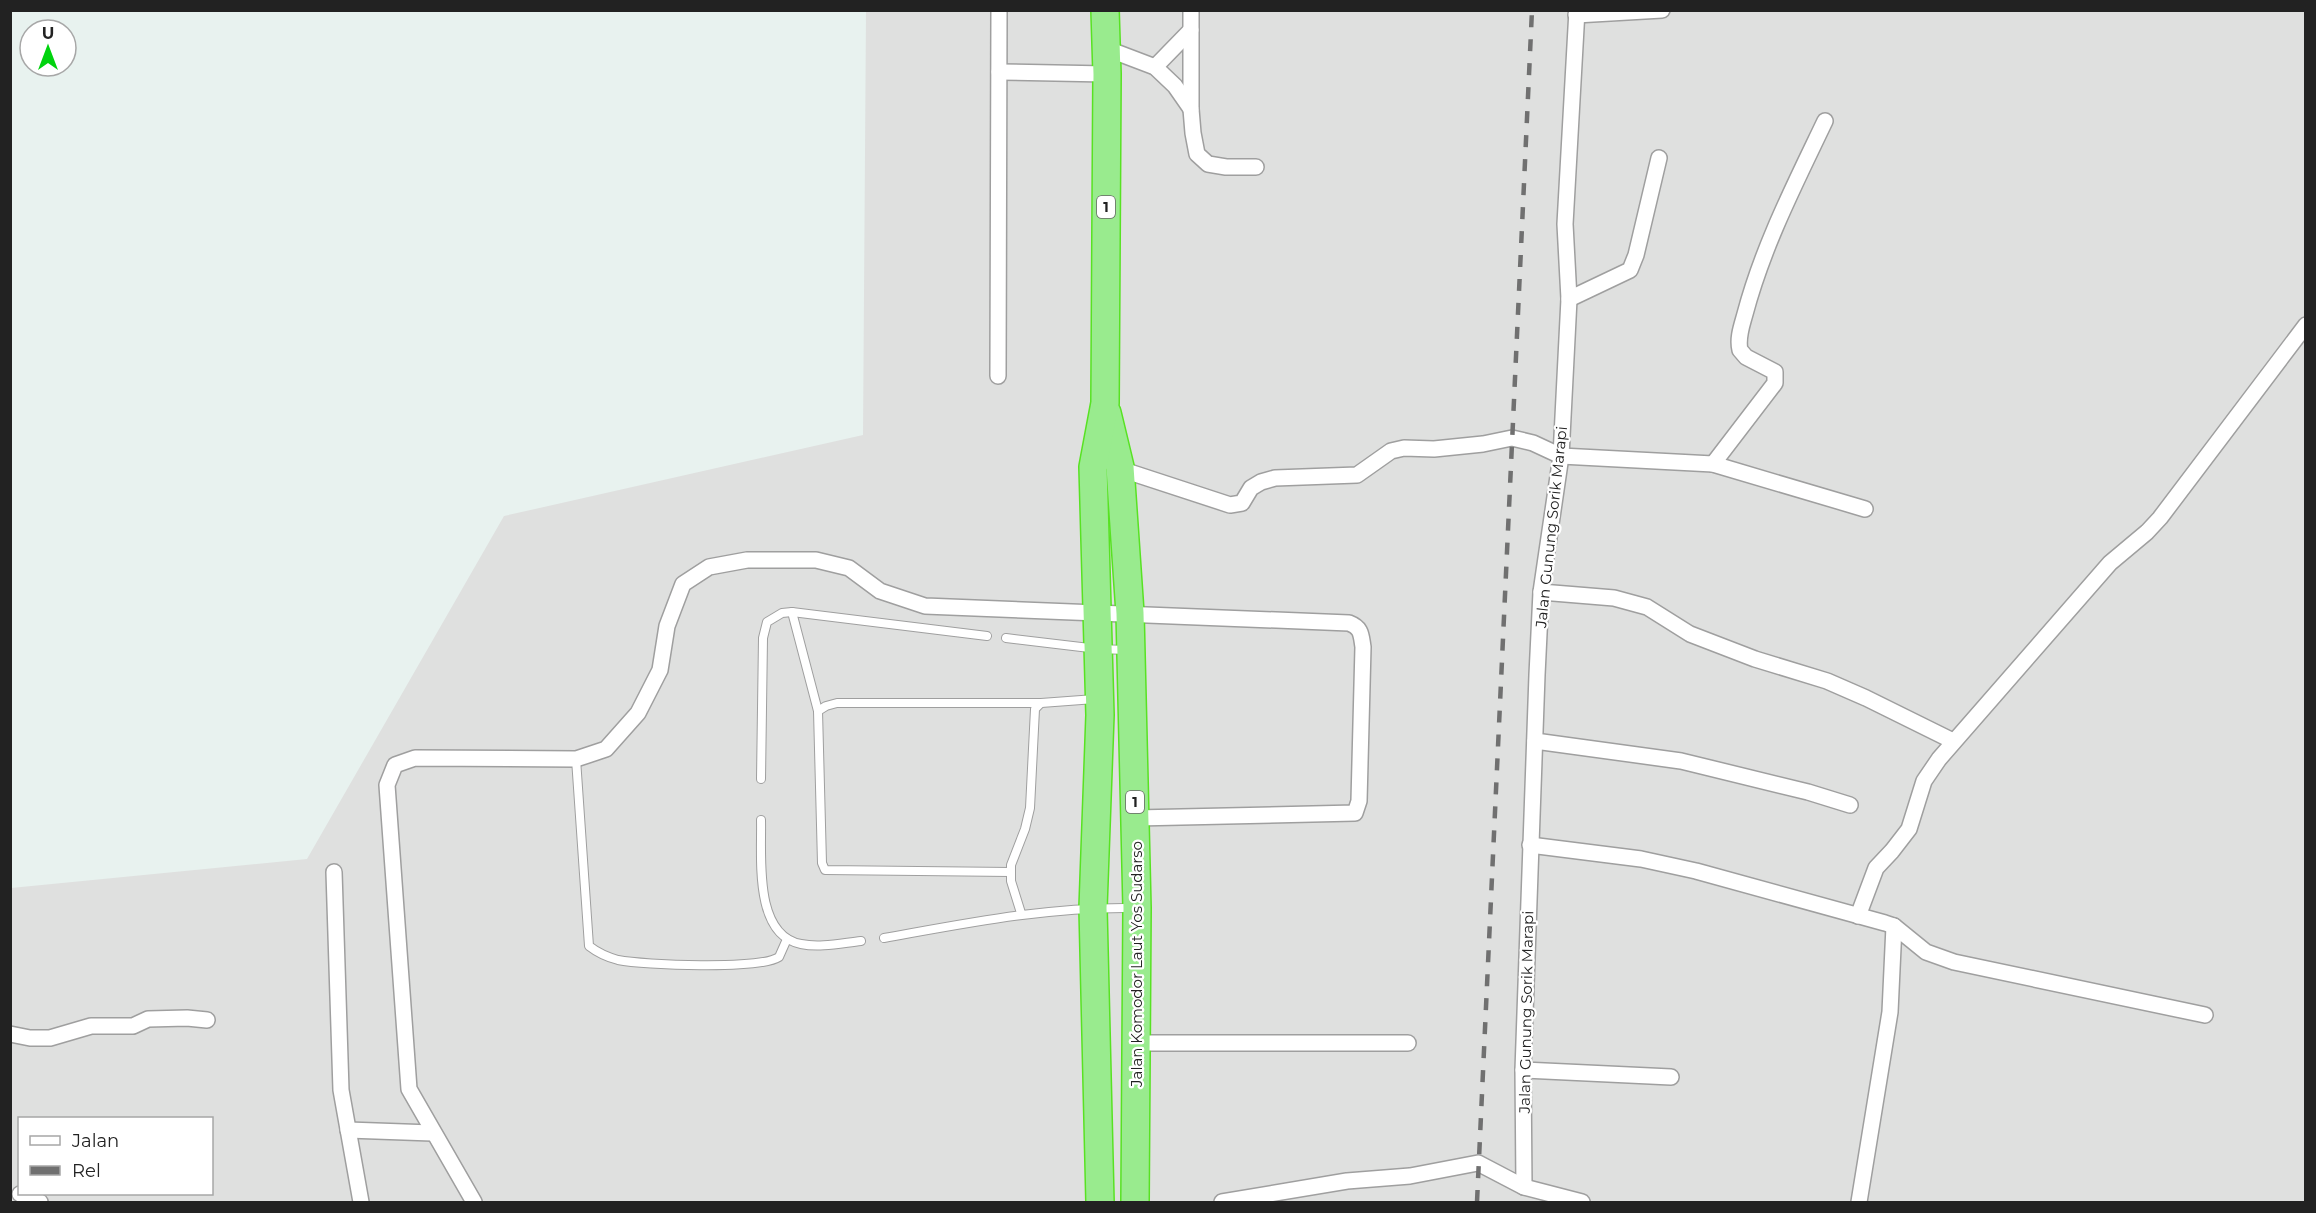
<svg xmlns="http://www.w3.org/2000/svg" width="2316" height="1213" viewBox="0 0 2316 1213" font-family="Montserrat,sans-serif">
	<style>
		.residential { fill: #dfe0df; fill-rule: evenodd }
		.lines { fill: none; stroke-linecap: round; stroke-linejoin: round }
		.lane-casing { stroke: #9f9f9f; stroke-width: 10 }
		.street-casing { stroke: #9f9f9f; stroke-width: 18 }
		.highway-casing { stroke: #58e223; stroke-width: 30 }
		.lane { stroke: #fff; stroke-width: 8 }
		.street { stroke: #fff; stroke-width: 15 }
		.highway { stroke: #99eb8e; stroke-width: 27 }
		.rail { stroke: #707070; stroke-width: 4.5; stroke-dasharray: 12 12; stroke-linecap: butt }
		.labels { text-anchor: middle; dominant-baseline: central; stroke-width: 4.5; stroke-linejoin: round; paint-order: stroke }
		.shield { fill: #fff; stroke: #646464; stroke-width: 1.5 }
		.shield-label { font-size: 14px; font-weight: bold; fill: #222 }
		.street-label { font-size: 15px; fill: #222; stroke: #fff }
	</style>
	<rect width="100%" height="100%" fill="#e8f2ef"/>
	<!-- residential -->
	<path class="residential" d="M866 11H2305V1202H11V888L307 859 504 516 863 435ZM20 1118H212V1194H20Z"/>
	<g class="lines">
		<!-- lane casing -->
		<g class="lane-casing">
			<g id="lane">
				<path d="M792 612 818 711"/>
				<path d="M1006 638 1098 649 1127 650"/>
				<path d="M576 759 589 946C598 953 607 957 618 960 644 965 759 970 779 957L787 939"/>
				<path d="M761 779 763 638 767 622 782 613 792 612 987 636"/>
				<path d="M761 820C762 855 753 935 801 944 820 948 842 943 861 941"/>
				<path d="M1011 872 825 870 822 863 818 711 826 706 837 703H1041"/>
				<path d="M1021 913 1011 881V865L1025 829 1030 808 1035 709 1041 703 1095 699"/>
				<path d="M884 938C968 923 1046 907 1132 908"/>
			</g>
		</g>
		<!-- street casing -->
		<g class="street-casing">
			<g id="street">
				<path d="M1191 10V109L1193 133 1197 154 1208 164 1226 167H1256"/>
				<path d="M1576 15 1662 10"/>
				<path d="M1105 48 1155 67 1175 86 1191 109"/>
				<path d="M1155 67 1191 30"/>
				<path d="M999 72 1107 74"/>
				<path d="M1569 299 1630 270 1636 255 1659 158"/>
				<path d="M998 376 999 10"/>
				<path d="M1713 464 1775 383V372L1746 357 1740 350C1737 338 1742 325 1745 314 1763 246 1795 184 1825 121"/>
				<path d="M1114 467 1230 505 1242 503 1251 488 1261 482 1275 478 1357 475 1391 451 1404 448 1434 449 1483 444 1512 438 1533 443 1561 456 1713 464 1865 509"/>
				<path d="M1541 592 1614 598 1647 607 1690 634 1755 659 1827 681 1866 698 1953 741"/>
				<path d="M1535 741 1681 761 1808 792 1850 805"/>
				<path d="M1530 845 1641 859 1696 871 1885 923 1894 926 1926 952 1954 962 2205 1015"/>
				<path d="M334 872 341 1090 361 1202"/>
				<path d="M1858 916 1876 868 1892 851 1909 829 1924 781 1939 759 2110 563 2147 532 2160 518 2306 325"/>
				<path d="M10 1034 30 1038H50L91 1026H133L148 1019 187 1018 207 1020"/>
				<path d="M1137 1043H1408"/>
				<path d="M1523 1070 1671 1077"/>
				<path d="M348 1130 432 1133"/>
				<path d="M1524 1187 1523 1070 1537 675 1541 592 1561 456 1569 299 1565 224 1577 10"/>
				<path d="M20 1194 40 1202"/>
				<path d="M474 1202 409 1089 387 785 395 765 415 758 576 759 606 749 638 713 660 670 667 626 683 584 709 567 747 560H816L849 568 880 591 925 606 1349 623C1362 628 1361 635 1363 647L1359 801 1355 813 1136 818"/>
				<path d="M1222 1202 1347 1181 1410 1176 1478 1163 1524 1187 1582 1202"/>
				<path d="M1859 1202 1890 1012 1894 926"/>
			</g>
		</g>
		<!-- highway casing -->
		<g class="highway-casing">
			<g id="highway">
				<path d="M1107 413 1120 467 1130 613 1137 908 1135 1202"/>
				<path d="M1100 1202 1093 908 1100 715 1093 467 1105 403 1107 74 1105 10"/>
			</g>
		</g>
		<!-- lane -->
		<use href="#lane" class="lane"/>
		<!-- street -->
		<use href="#street" class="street"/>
		<!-- highway -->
		<use href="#highway" class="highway"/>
		<!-- rail -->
		<path class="rail" d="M1477 1202 1532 10"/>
	</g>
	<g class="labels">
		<!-- shield labels -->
		<g class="shield">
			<rect x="1097" y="196" width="18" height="22" rx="4.5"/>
			<rect x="1126" y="791" width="18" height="22" rx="4.5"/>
		</g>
		<g class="shield-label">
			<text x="1106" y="207">1</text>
			<text x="1135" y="802">1</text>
		</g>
		<!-- street labels -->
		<g class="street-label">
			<text transform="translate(1551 527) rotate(-84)">Jalan Gunung Sorik Marapi</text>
			<text transform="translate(1136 964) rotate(-90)">Jalan Komodor Laut Yos Sudarso</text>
			<text transform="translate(1526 1012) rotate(-89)">Jalan Gunung Sorik Marapi</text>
		</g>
	</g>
	<!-- border -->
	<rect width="2316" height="1213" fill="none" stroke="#222222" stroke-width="24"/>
	<!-- legend -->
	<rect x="18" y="1117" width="195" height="78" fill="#ffffff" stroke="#a7a7a7" stroke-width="1.5"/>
	<rect x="30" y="1136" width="30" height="9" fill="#ffffff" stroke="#a7a7a7" stroke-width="1.5"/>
	<text x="72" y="1147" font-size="18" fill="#222222">Jalan</text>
	<rect x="30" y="1166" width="30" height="9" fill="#707070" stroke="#a7a7a7" stroke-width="1.5"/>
	<text x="72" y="1177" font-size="18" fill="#222222">Rel</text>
	<!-- north arrow -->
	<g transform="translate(48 48)"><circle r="28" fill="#ffffff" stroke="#a7a7a7" stroke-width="1.5"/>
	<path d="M0-4.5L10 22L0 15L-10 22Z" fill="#00d30e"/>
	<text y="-9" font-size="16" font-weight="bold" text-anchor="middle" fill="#222222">U</text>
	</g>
</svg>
